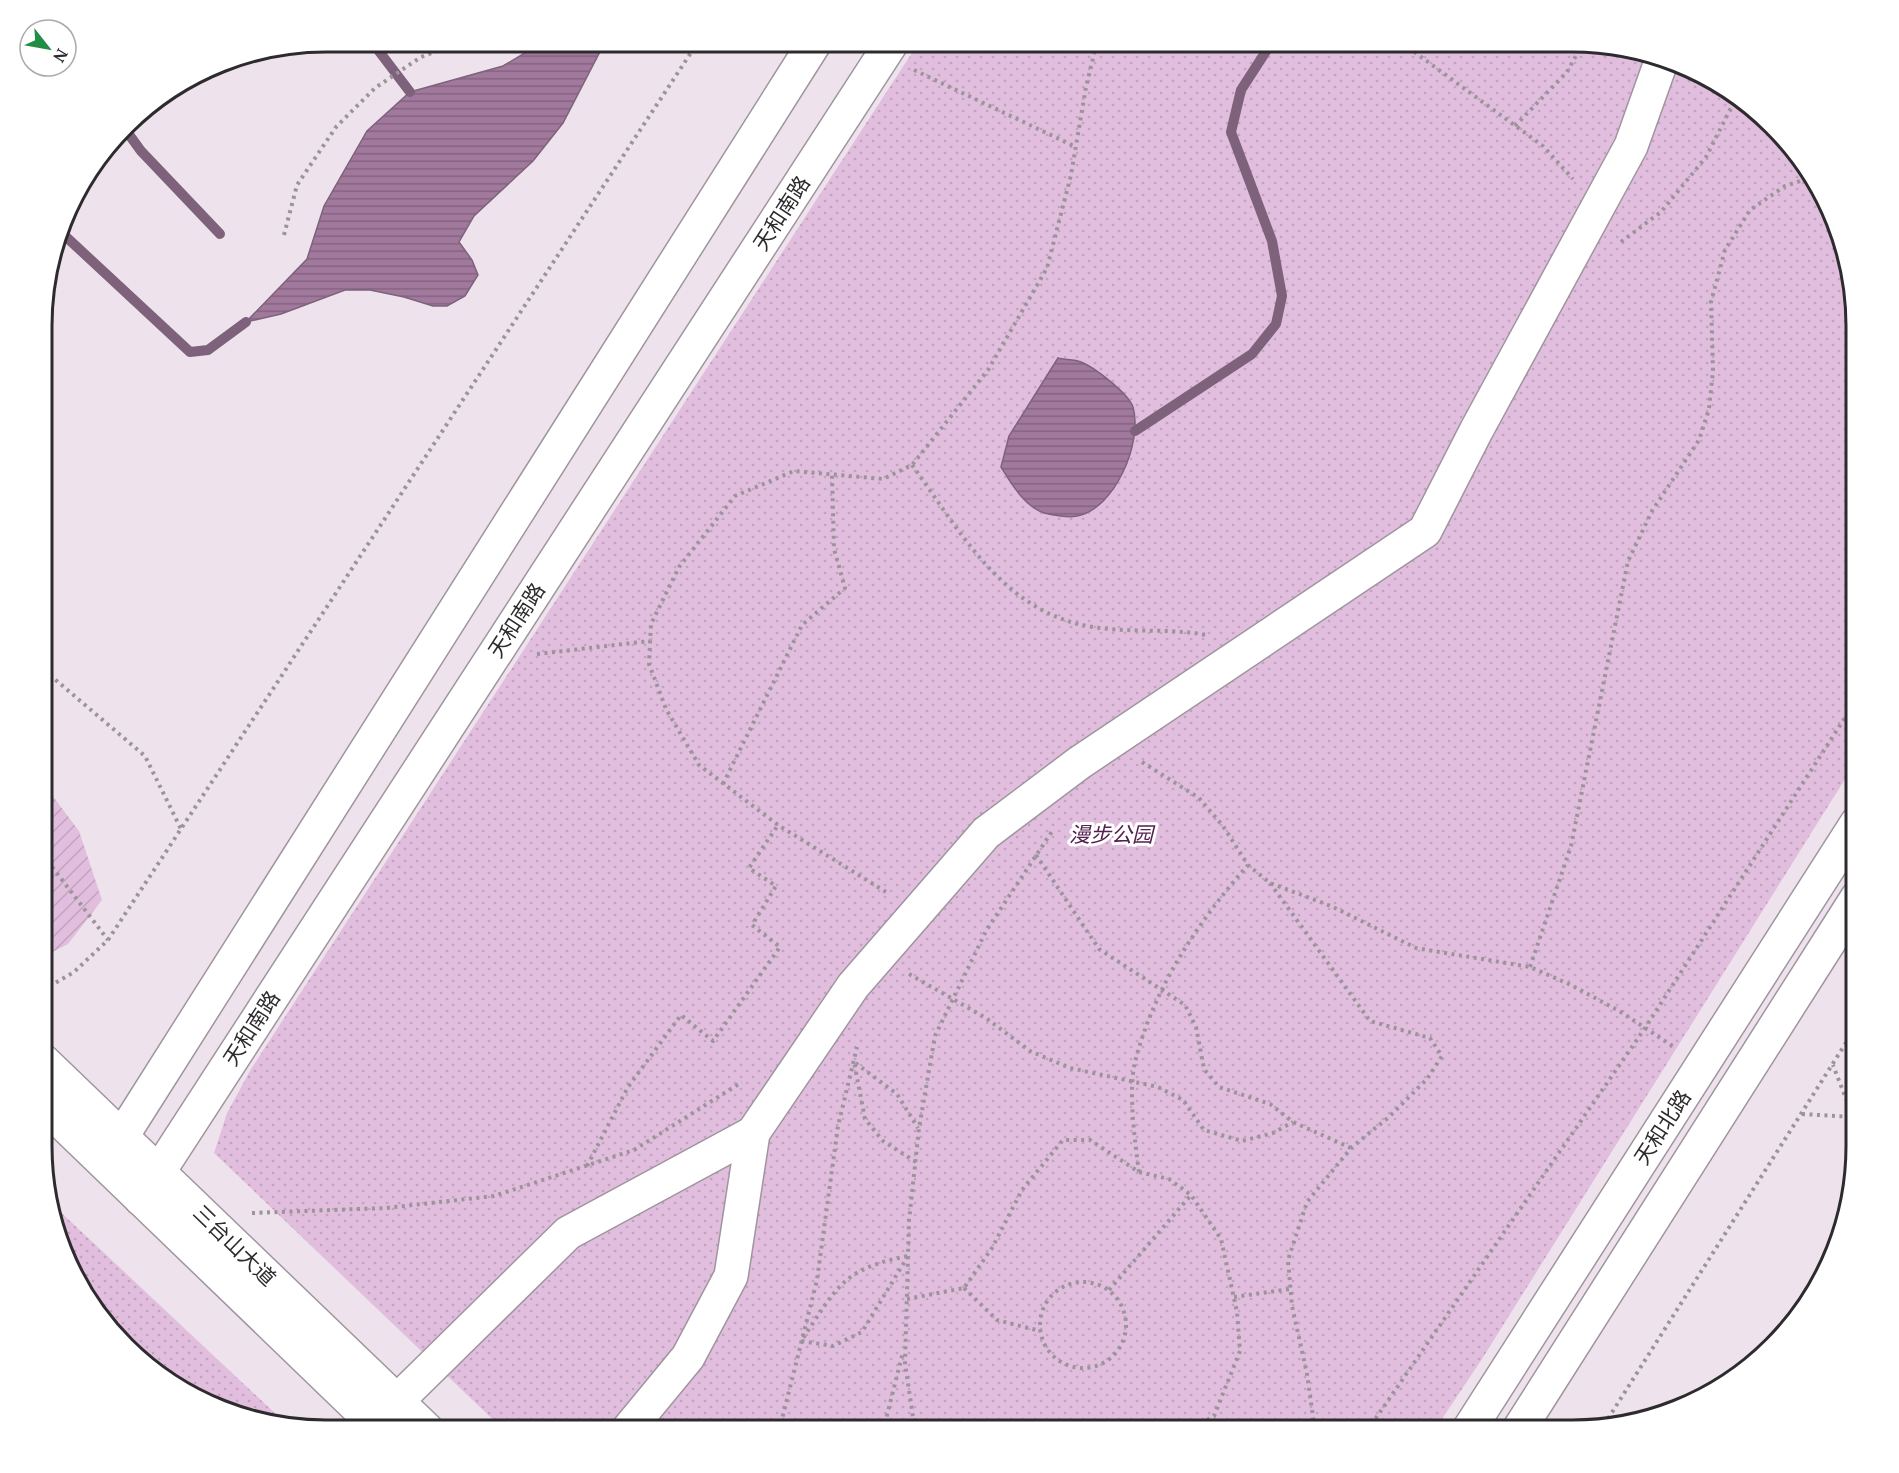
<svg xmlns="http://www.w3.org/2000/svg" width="1899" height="1473" viewBox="0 0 1899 1473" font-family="'PT Serif','Noto Sans SC',serif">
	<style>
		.park { fill: url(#park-dots) }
		.garden { fill: url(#garden-furrows) }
		.water { fill: url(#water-rules); stroke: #7e627c; stroke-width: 1.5 }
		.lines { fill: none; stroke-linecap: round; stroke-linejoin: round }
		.stream { stroke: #7e627c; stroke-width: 10 }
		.street-casing { stroke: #9f959e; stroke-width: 36 }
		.secondary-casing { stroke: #9f959e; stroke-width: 36 }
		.path { stroke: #9b949a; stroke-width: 4; stroke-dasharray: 3 4.5; stroke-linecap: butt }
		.street { stroke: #fff; stroke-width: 33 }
		.secondary { stroke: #fff; stroke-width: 33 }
		.labels { text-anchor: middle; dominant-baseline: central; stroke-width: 6; stroke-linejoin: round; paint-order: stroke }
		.street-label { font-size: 21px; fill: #2e2b2e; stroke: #fff }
		.park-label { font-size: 21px; font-style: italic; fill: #532050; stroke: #fff }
		.rim { fill: none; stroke: #2e2b2e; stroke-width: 3 }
	</style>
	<defs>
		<pattern id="park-dots" width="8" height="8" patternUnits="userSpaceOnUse" patternTransform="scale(1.5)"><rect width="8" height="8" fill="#e2bede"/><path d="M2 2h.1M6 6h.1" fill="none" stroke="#c2a3bf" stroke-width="1.8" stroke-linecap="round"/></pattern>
		<pattern id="garden-furrows" width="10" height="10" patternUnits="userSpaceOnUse" patternTransform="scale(1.5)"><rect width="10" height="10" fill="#e2bede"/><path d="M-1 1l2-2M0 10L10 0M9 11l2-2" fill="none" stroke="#c2a3bf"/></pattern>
		<pattern id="water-rules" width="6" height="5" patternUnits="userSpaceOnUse" patternTransform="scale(1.5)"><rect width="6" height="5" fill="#a1799d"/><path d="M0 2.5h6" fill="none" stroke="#846380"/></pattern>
	</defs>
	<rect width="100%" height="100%" fill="#eee3ec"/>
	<!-- park -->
	<g class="park">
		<path d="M919 42 1591 43 1681 64 1760 113 1828 201 1857 326V760L1482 1359 1434 1431H505L214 1153 227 1113 251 1069Z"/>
		<path d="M53 1205 279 1417 289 1426 218 1409 139 1360 71 1273Z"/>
	</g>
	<!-- garden -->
	<path class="garden" d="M43 783 79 831 102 900 68 944 43 957Z"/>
	<!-- water -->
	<g class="water">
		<path d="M543 42H605L563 123 533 161 474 216 459 242 472 260 478 275 465 296 447 306H433L404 297 370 290H345L281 314 246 322 307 259 324 206 367 131 410 92 503 66Z"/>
		<path d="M1058 358C1065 360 1074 359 1081 362 1094 367 1128 393 1133 407 1143 442 1115 509 1077 516 1069 518 1052 515 1044 513 1024 506 1011 483 1001 467L1009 436Z"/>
	</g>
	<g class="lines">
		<!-- stream -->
		<g class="stream">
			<path d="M372 42 410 92"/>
			<path d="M125 129 141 151 220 234"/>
			<path d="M63 234 190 352 208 350 246 322"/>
			<path d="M1135 431 1252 354 1276 324 1282 296 1272 241 1231 132 1241 90 1272 42"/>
		</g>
		<!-- street casing -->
		<g class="street-casing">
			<g id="street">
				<path d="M397 1401 568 1233 753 1133"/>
				<path d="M627 1431 688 1357 731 1276 753 1133 853 986 986 833 1079 763 1425 531 1476 431 1631 146 1662 59"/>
			</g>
		</g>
		<!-- secondary casing -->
		<g class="secondary-casing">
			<g id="secondary">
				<path d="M43 1061 427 1430"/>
				<path d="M43 1104 381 1430"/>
				<path d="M105 1163 815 42"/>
				<path d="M141 1199 892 42"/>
				<path d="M1468 1431 1857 823"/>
				<path d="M1518 1431 1857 898"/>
			</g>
		</g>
		<!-- path -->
		<g class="path">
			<path d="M1402 43 1543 146 1573 179"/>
			<path d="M914 70 1076 147"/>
			<path d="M1515 126 1567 72 1583 43"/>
			<path d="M284 235 297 185 336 127 375 88 421 57 461 42"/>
			<path d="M1621 242 1661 212 1706 157 1736 98"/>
			<path d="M912 465C961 532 1003 613 1093 627 1130 633 1169 628 1207 635"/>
			<path d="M537 654 650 641"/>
			<path d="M44 670 145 756 181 829"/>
			<path d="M1142 762 1199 798 1223 826 1248 865 1270 883 1331 906 1416 948 1530 967 1571 985 1621 1012 1674 1047"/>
			<path d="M723 784 802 625 845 588 834 549 832 474"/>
			<path d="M43 855 108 940"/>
			<path d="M1036 855 1099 949 1185 1005 1196 1027 1204 1069 1219 1087 1270 1104 1293 1122 1351 1148"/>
			<path d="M1270 883 1370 1021 1430 1038 1442 1056 1427 1079 1389 1117 1351 1148 1307 1202 1288 1260 1292 1306 1307 1374 1315 1431"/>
			<path d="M886 892 778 825 699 765 666 709 649 664 651 624 679 567 735 496 794 471 883 479 912 465 988 370 1047 268 1071 175 1086 87 1097 42"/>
			<path d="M1530 967 1571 846 1628 561 1652 511 1699 440 1709 409 1713 371 1711 302 1725 250 1750 210 1785 186 1810 178"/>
			<path d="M909 974 986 1018 1030 1051 1070 1068 1158 1087 1183 1100 1204 1130 1242 1141 1273 1133 1293 1122"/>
			<path d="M43 990 74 972 108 940 698 42"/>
			<path d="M1802 1114 1853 1117 1833 1065"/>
			<path d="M916 1162 883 1141 865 1119 854 1062 897 1094 918 1128"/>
			<path d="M587 1166 628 1087 681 1015 713 1041 780 947 752 925 776 886 749 868 778 825"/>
			<path d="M1139 1172C1135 1143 1128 1090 1135 1062 1154 987 1198 922 1248 865"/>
			<path d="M252 1213 386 1208 494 1196 634 1150 742 1082"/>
			<path d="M908 1256 862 1332 833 1346 801 1341C837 1288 841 1269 908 1256Z"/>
			<circle cx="1083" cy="1325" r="43"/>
			<path d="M964 1288 997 1320 1040 1331"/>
			<path d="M1109 1290 1191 1195"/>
			<path d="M1234 1297 1290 1289"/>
			<path d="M907 1299 964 1288 992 1248 1022 1190 1063 1140H1090L1139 1172 1169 1179 1191 1195 1221 1239 1237 1312 1240 1351 1214 1416 1188 1431"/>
			<path d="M1604 1425 1856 1027"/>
			<path d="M779 1431 817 1280 838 1126 857 1047"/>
			<path d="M883 1431 903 1352"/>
			<path d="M915 1431 905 1363 909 1221 919 1128 935 1036 986 931 1053 830"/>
			<path d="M1367 1431 1645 1028 1857 699"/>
		</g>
		<!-- street -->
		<use href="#street" class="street"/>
		<!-- secondary -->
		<use href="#secondary" class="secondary"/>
	</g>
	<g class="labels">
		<!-- street labels -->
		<g class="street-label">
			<text transform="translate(781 213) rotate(-57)">天和南路</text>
			<text transform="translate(516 620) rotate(-57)">天和南路</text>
			<text transform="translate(251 1028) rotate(-57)">天和南路</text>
			<text transform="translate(1662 1127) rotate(-57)">天和北路</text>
			<text transform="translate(235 1245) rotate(44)">三台山大道</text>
		</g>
		<!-- park labels -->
		<g class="park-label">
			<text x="1111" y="834">漫步公园</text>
		</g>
	</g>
	<!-- crop -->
	<path d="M0 0H1899V1473H0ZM326 52H1572A274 274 0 0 1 1846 326V1146A274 274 0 0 1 1572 1420H326A274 274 0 0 1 52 1146V326A274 274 0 0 1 326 52Z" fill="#fff" fill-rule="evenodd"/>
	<path class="rim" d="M326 52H1572A274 274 0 0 1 1846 326V1146A274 274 0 0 1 1572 1420H326A274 274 0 0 1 52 1146V326A274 274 0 0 1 326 52Z"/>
	<!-- north arrow -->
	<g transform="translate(48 48) rotate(121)"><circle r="28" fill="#ffffff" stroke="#abaaab" stroke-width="1.5"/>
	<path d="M0-4.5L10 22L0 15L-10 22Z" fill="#218d45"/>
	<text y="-9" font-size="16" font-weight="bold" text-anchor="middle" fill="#2e2b2e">N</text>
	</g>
</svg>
